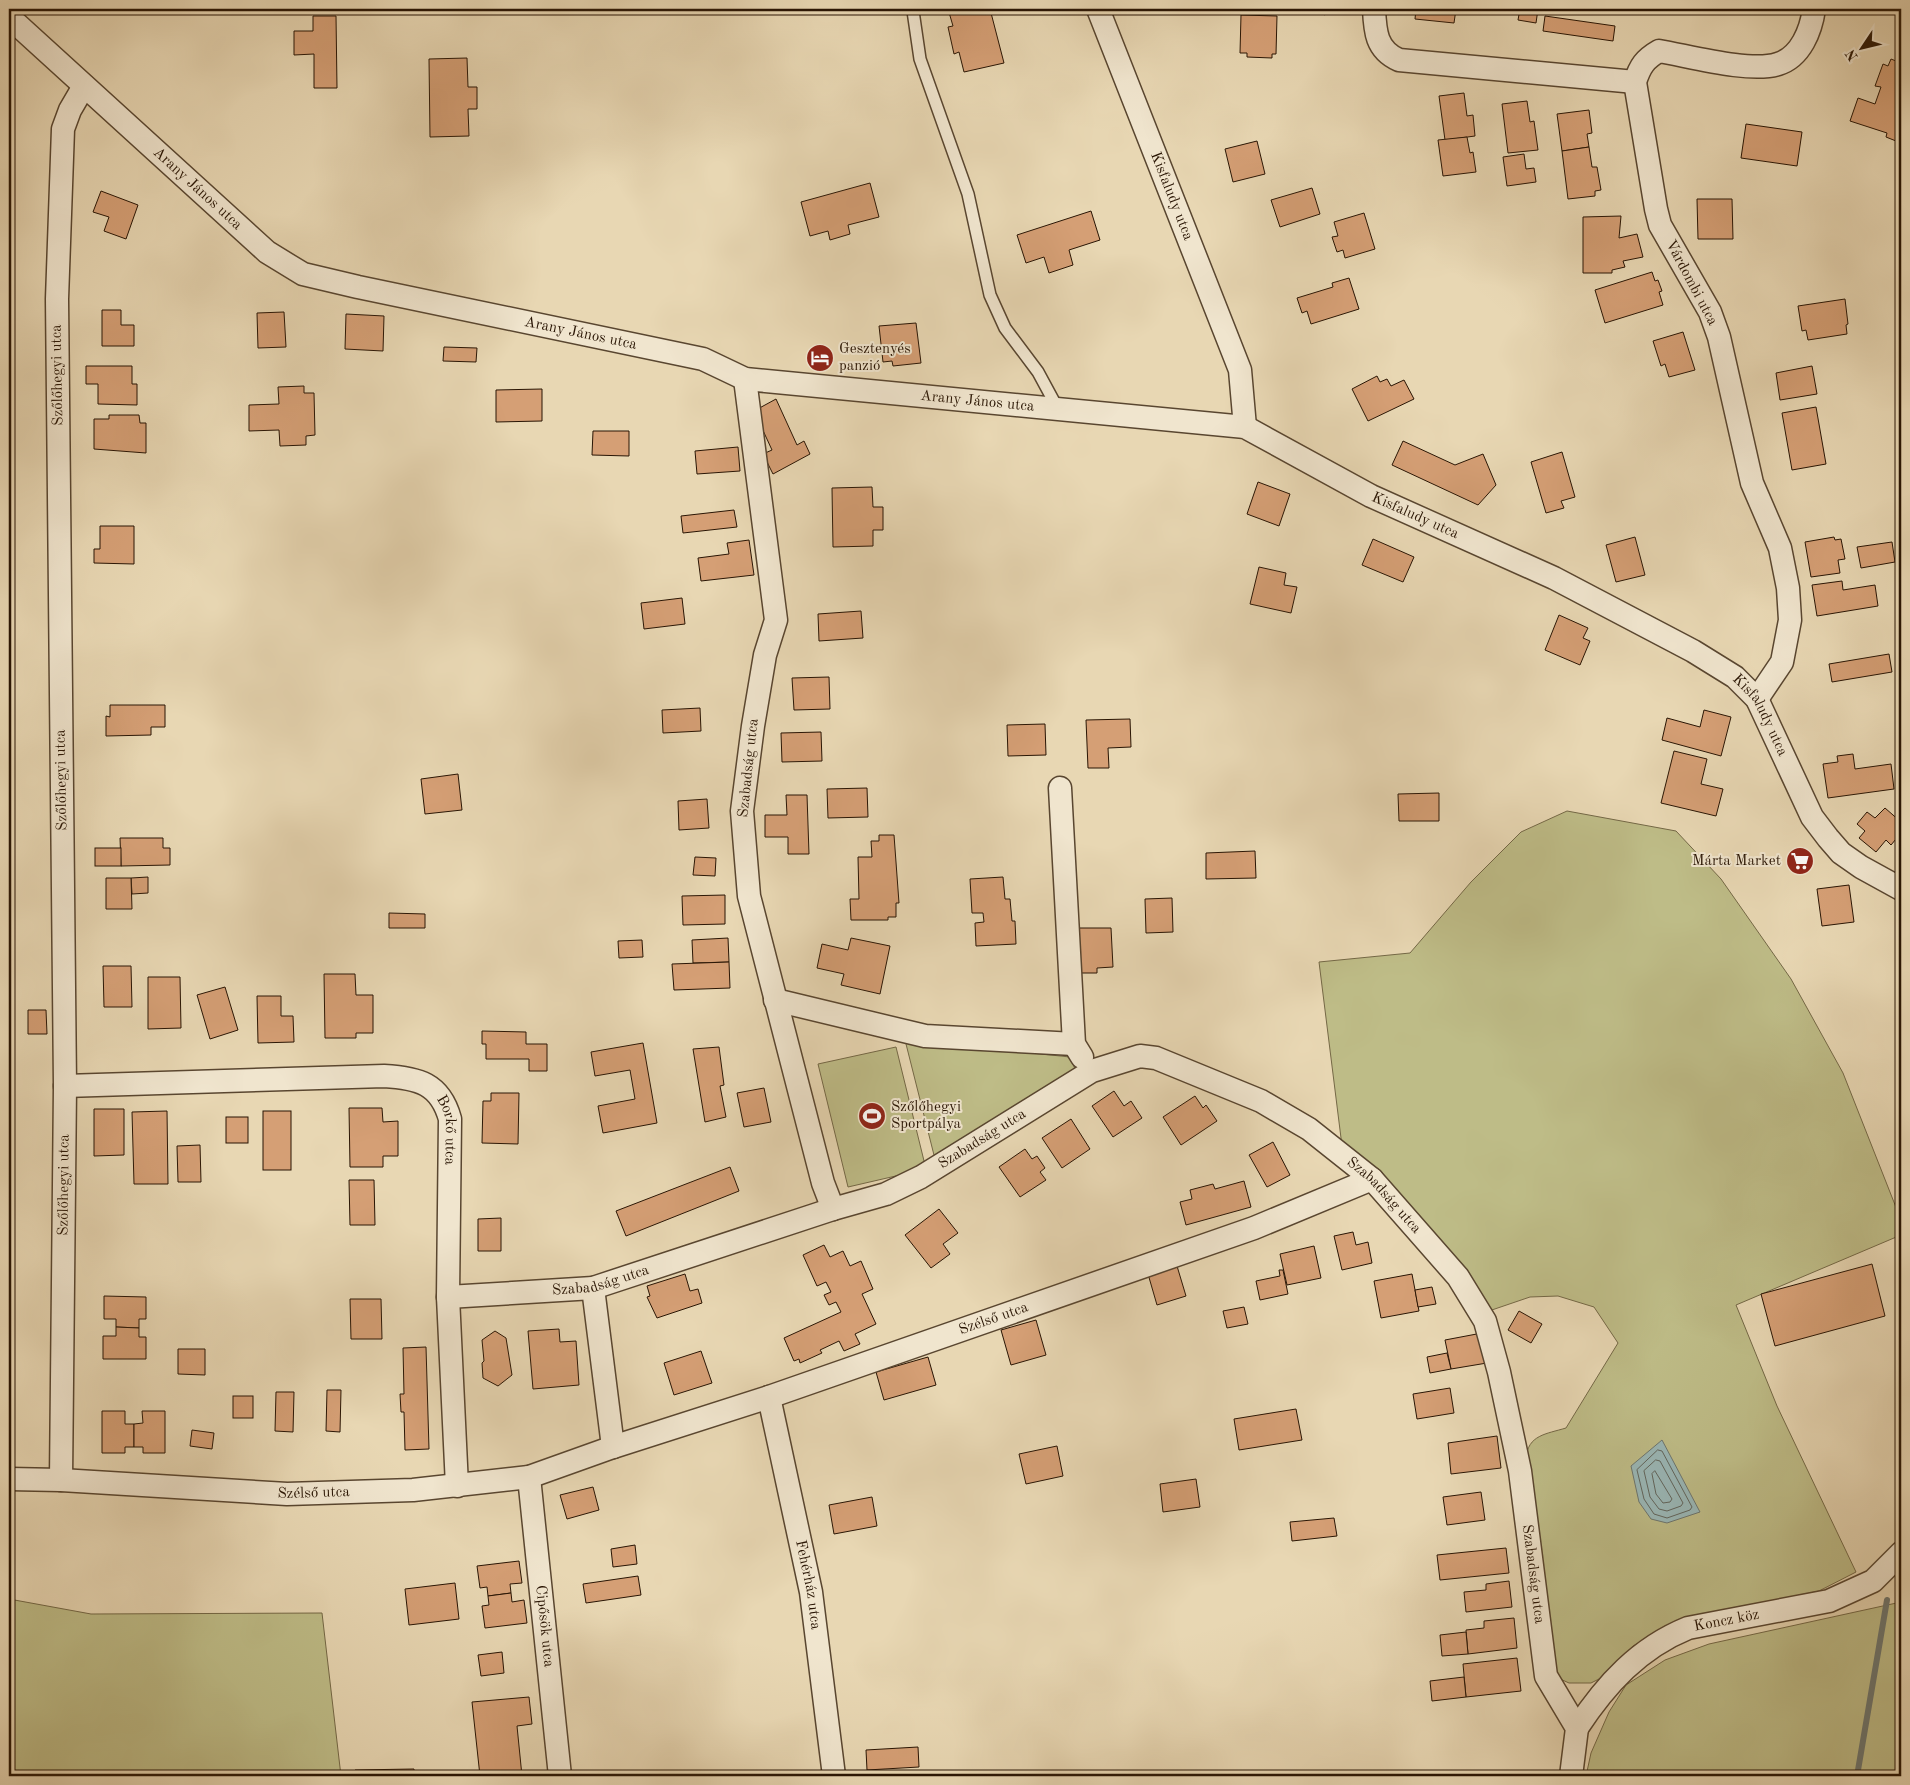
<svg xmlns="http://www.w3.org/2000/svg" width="1910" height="1785" viewBox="0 0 1910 1785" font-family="'Old Standard TT',serif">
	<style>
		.green { fill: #bebc87; stroke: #746846 }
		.water { fill: #9ab7b6; stroke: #6d766f }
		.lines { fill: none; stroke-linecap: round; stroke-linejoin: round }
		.shore { stroke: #62665d; stroke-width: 1 }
		.stream { stroke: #6d766f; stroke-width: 6 }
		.building { fill: #d59f75; stroke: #291504 }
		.lane-casing { stroke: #594630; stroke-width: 14 }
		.street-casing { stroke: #594630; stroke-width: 25 }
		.lane { stroke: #f0e5ce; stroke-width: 11 }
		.street { stroke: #f0e5ce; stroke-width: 22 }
		.labels { text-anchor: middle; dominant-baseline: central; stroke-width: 4; stroke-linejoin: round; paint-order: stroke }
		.street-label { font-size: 15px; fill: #291504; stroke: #f0e5ce }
		.poi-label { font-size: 15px; fill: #291504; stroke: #f0e5ce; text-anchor: start }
	</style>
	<rect width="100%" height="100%" fill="#e8d7b3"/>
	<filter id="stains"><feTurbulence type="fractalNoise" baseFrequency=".004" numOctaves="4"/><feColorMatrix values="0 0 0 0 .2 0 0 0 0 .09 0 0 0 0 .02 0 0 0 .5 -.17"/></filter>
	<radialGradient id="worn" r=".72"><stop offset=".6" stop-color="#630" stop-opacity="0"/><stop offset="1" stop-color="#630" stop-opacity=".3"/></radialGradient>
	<!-- green -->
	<g class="green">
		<path d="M1567 811 1676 831 1721 879 1791 979 1843 1073 1901 1220V1235L1736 1305 1777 1406 1856 1572 1819 1591 1695 1617 1667 1627 1633 1646 1601 1678 1591 1683H1569L1558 1678 1553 1672 1526 1458C1528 1435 1546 1434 1566 1428L1618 1343 1594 1307 1558 1296 1530 1297 1483 1313 1344 1162 1319 962 1410 953 1471 882 1521 832Z"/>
		<path d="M905 1040 1070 1057 1078 1076 937 1167Z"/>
		<path d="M896 1047 926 1169 848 1187 818 1064Z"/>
		<path d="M9 1599 91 1614 322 1613 341 1776H9Z"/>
		<path d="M1901 1602V1776H1586L1591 1753 1609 1712 1626 1685 1665 1660 1709 1644Z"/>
	</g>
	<!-- water -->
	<path class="water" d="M1662 1440 1700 1512 1667 1523 1651 1519 1639 1502 1631 1466Z"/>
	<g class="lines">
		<!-- shore -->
		<g class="shore">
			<path d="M1658 1450 1662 1451 1692 1507 1690 1510 1667 1518 1654 1514 1644 1499 1637 1470Z"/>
			<path d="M1656 1460 1660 1461 1683 1503 1681 1506 1667 1511 1659 1509 1650 1497 1644 1471Z"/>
			<path d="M1655 1471 1672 1499 1670 1502 1663 1503 1656 1494 1652 1474Z"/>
		</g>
		<!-- stream -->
		<path class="stream" d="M1857 1776 1887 1600"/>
	</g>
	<!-- building -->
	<g class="building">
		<path d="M948 9H990L1004 63 964 72 959 52 954 54 948 27 953 26Z"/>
		<path d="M1316 9H1329L1325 15Z"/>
		<path d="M1416 9H1456L1454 23 1415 19Z"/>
		<path d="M1520 9H1538L1536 23 1518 20Z"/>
		<path d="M1241 15 1277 16 1276 54H1272V58L1247 57V53H1240Z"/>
		<path d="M313 16H336L337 88H314V54L294 55V31H313Z"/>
		<path d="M1545 16 1615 26 1613 41 1543 31Z"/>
		<path d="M467 58 468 87H477V109H468L469 136 430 137 429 59Z"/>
		<path d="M1891 59 1901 63V143L1886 137 1887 133 1850 121 1858 98 1875 104 1881 87 1875 86 1883 64 1888 66Z"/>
		<path d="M1464 93 1467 116 1473 115 1475 136 1445 140 1439 96Z"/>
		<path d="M1527 101 1530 122 1534 121 1538 150 1508 153 1502 104Z"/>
		<path d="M1589 110 1592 133 1587 134 1589 147 1562 151 1557 114Z"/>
		<path d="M1746 124 1802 132 1797 166 1741 158Z"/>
		<path d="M1467 137 1470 153 1473 152 1476 172 1443 176 1438 140Z"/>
		<path d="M1257 141 1265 174 1233 182 1225 149Z"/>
		<path d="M1589 147 1592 167H1597L1601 190 1595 191V196L1568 199 1562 151Z"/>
		<path d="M1524 154 1526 169 1534 168 1536 182 1507 186 1503 157Z"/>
		<path d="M870 183 879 217 848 225 850 234 830 240 828 231 810 236 801 202Z"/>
		<path d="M1312 188 1320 214 1280 227 1271 200Z"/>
		<path d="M101 191 138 205 126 239 104 231 109 217 93 212Z"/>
		<path d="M1697 199H1732L1733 239H1698Z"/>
		<path d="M1091 211 1100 240 1069 250 1073 265 1049 273 1044 257 1026 263 1017 235Z"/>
		<path d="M1364 213 1375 249 1345 258 1343 250 1337 252 1332 237 1338 236 1334 222Z"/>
		<path d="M1621 216 1619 238 1637 234 1643 257 1623 261 1625 267 1612 270V273H1583V217Z"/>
		<path d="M1652 272 1655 281 1658 280 1662 291 1659 292 1663 305 1605 323 1595 290Z"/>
		<path d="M1349 278 1359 309 1311 324 1307 311 1302 313 1297 298 1333 287 1332 283Z"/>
		<path d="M1845 299 1848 324 1846 325 1847 334 1808 340 1806 330 1802 331 1798 306Z"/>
		<path d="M102 310H121V325H134V346H102Z"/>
		<path d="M284 312 286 347 258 348 257 313Z"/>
		<path d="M346 314 384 316 383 351 345 349Z"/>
		<path d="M916 323 921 363 893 366 892 361 883 362 879 326Z"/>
		<path d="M1683 332 1695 370 1669 377 1665 364 1661 366 1653 341Z"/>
		<path d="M444 347 477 348 476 362 443 361Z"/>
		<path d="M86 366H132V384H137V405L98 404V384H86Z"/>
		<path d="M1812 366 1817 394 1780 400 1776 373Z"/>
		<path d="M1377 376 1380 382 1387 379 1391 386 1404 380 1414 399 1368 421 1352 389Z"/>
		<path d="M304 386V393H314L315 435 306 436V445L280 446 279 430 249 431V405L279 404 278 387Z"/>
		<path d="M542 389V421L496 422V390Z"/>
		<path d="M776 399 797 445 804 441 810 454 773 474 763 454 772 450 754 411Z"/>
		<path d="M1816 407 1826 464 1792 470 1782 413Z"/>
		<path d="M109 415H139L140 423H146V453L94 449V419H109Z"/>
		<path d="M593 431H629V456L592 455Z"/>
		<path d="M1403 441 1455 465 1483 454 1496 485 1478 505 1392 465Z"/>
		<path d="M738 447 740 471 697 474 695 451Z"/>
		<path d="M1562 452 1575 497 1561 501 1564 508 1546 513 1531 462Z"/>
		<path d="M1258 482 1290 494 1279 526 1247 514Z"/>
		<path d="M872 487 873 507H883V530H873V546L833 547 832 488Z"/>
		<path d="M734 510 737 527 683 533 681 516Z"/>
		<path d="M100 526H134V564L94 563V549H100Z"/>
		<path d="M1635 537 1645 575 1616 582 1606 545Z"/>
		<path d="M1834 537 1835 540 1841 539 1845 559 1838 560 1840 573 1811 577 1805 542Z"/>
		<path d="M1373 539 1414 557 1403 582 1362 565Z"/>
		<path d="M749 540 754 575 701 581 698 558 729 554 727 543Z"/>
		<path d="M1892 542 1895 562 1861 568 1857 547Z"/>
		<path d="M1259 567 1286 573 1284 585 1297 587 1291 613 1250 604Z"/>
		<path d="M1842 581 1843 590 1875 585 1878 606 1817 616 1812 585Z"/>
		<path d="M682 598 685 624 644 629 641 603Z"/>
		<path d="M861 611 863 638 819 641 818 614Z"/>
		<path d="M1559 615 1588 628 1583 638 1590 641 1580 665 1545 650Z"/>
		<path d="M1889 654 1892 672 1832 682 1829 664Z"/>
		<path d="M829 677 830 709 794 710 792 678Z"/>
		<path d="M110 705H165V727H151V735L106 736V716L110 717Z"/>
		<path d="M700 708 701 731 663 733 662 710Z"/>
		<path d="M1704 710 1731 717 1721 756 1662 740 1667 718 1700 727Z"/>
		<path d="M1130 719 1131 747 1108 748 1109 768H1088L1086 720Z"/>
		<path d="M1045 724 1046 755 1008 756 1007 725Z"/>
		<path d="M821 732 822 761 782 762 781 733Z"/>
		<path d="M1674 751 1707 759 1701 784 1723 789 1716 816 1661 803Z"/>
		<path d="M1853 754 1855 769 1891 764 1894 789 1828 798 1823 764 1838 762 1837 756Z"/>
		<path d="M458 774 462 810 425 814 421 779Z"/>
		<path d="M867 788 868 817 828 818 827 789Z"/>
		<path d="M1439 793V821H1399L1398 794Z"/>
		<path d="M786 795H807L809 854H788V837H765V815H787Z"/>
		<path d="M707 799 709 828 679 830 678 801Z"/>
		<path d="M1885 808 1901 822 1896 828 1901 833 1891 845 1886 840 1876 852 1859 838 1865 831 1857 824 1867 812 1875 818Z"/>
		<path d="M879 835H894L899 903H896V917H888V920H851L850 899H859L858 857H872L871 841H879Z"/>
		<path d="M120 838H163V848H170V865L121 866Z"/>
		<rect x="95" y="848" width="26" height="18"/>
		<path d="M1255 851 1256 878 1206 879V853Z"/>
		<path d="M695 857 716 858 715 876 693 875Z"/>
		<path d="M148 877V893L132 894 131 878Z"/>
		<path d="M1003 877 1005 899H1010L1012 921H1015L1016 944 976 946 975 923 984 922 983 913H972L970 879Z"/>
		<path d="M106 878H131L132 909H106Z"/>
		<path d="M1849 885 1854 922 1822 926 1817 889Z"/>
		<path d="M725 895V924L683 925 682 896Z"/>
		<path d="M1172 898 1173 932 1146 933 1145 899Z"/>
		<path d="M389 913 425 914V928H389Z"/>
		<path d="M1078 928H1111L1113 967 1097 968V973H1079Z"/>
		<path d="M728 938 729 962 693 963 692 940Z"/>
		<path d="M851 938 890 946 880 994 841 985 844 974 817 968 822 944 848 950Z"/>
		<path d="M642 940 643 957 619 958 618 941Z"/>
		<path d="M729 962 730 988 674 990 672 964Z"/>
		<path d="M103 966H131L132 1007H104Z"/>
		<path d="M324 974H355L356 995H373V1033H356V1038H325Z"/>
		<path d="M148 977H180L181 1028 148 1029Z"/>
		<path d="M225 987 238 1030 210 1039 197 995Z"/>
		<path d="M1901 994V1012L1896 996Z"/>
		<path d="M257 996H281V1016H293L294 1042 258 1043Z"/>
		<path d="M28 1010H46L47 1034H28Z"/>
		<path d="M482 1031 526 1032V1044H547V1071H529V1059H486V1044H482Z"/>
		<path d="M643 1043 657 1123 603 1133 598 1106 635 1099 630 1070 595 1076 591 1052Z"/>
		<path d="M719 1047 724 1085 720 1086 726 1117 705 1122 693 1049Z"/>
		<path d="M764 1088 771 1122 744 1127 737 1093Z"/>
		<path d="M1114 1091 1124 1106 1131 1101 1142 1118 1113 1137 1092 1106Z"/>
		<path d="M491 1093H519L518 1144 482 1143 483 1101H491Z"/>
		<path d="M1195 1096 1203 1108 1206 1105 1217 1121 1181 1145 1163 1117Z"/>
		<path d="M349 1108H382L383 1122 398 1121V1156H383V1167H350Z"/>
		<path d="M94 1109H124V1155L94 1156Z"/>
		<path d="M167 1111 168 1184H134L132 1112Z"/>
		<rect x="263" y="1111" width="28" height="59"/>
		<rect x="226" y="1117" width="22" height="26"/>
		<path d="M1071 1119 1090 1149 1062 1168 1042 1138Z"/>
		<path d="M1273 1142 1290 1175 1267 1187 1249 1155Z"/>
		<path d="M200 1145 201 1182H178L177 1146Z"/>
		<path d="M1025 1149 1032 1159 1037 1156 1045 1168 1040 1172 1046 1180 1020 1197 999 1167Z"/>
		<path d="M730 1167 739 1191 626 1236 616 1211Z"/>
		<path d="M349 1180H374L375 1225H350Z"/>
		<path d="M1244 1181 1251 1207 1186 1225 1180 1202 1192 1199 1190 1190 1213 1184 1215 1189Z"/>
		<path d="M939 1209 958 1233 943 1244 950 1254 931 1268 905 1235Z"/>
		<path d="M501 1218V1251H478V1219Z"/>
		<path d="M1353 1232 1356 1245 1368 1242 1372 1263 1342 1270 1334 1236Z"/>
		<path d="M824 1245 830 1257 843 1251 850 1266 861 1261 873 1289 862 1294 876 1324 855 1334 860 1344 844 1351 839 1341 820 1350 822 1353 800 1363 799 1359 794 1361 784 1338 841 1312 836 1302 829 1305 824 1295 831 1292 826 1282 817 1286 803 1255Z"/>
		<path d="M1314 1246 1321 1278 1287 1285 1280 1254Z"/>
		<path d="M1872 1264 1885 1316 1775 1346 1761 1294Z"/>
		<path d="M1177 1266 1186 1296 1157 1305 1148 1274Z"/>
		<path d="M1279 1270H1283L1288 1294 1260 1300 1256 1281 1280 1276Z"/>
		<path d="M685 1274 690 1291 698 1289 702 1303 657 1318 647 1297 650 1296 647 1286Z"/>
		<path d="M1412 1274 1419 1311 1381 1318 1374 1281Z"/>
		<path d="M1432 1287 1436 1304 1418 1307 1415 1290Z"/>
		<path d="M104 1296 146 1297V1319H139V1328L116 1327V1319H104Z"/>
		<path d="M350 1299H381L382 1339H351Z"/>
		<path d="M1244 1307 1248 1324 1227 1328 1223 1311Z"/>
		<path d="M1519 1311 1542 1324 1531 1343 1508 1330Z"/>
		<path d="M1036 1320 1046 1355 1011 1365 1001 1330Z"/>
		<path d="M116 1327 139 1328V1337H146V1359H103V1336H116Z"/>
		<path d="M559 1329 560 1342 576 1341 579 1385 533 1389 528 1331Z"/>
		<path d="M495 1331 506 1338 512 1375 498 1386 483 1378 482 1363 484 1361 482 1340Z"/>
		<path d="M1482 1333 1487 1363 1451 1369 1445 1340Z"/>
		<path d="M426 1347 429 1449 405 1450 404 1412H401L400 1394H404L403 1348Z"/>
		<path d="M178 1349H205V1375L178 1374Z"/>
		<path d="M701 1351 712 1383 674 1395 664 1363Z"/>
		<path d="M1447 1353 1451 1369 1430 1373 1427 1357Z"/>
		<path d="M928 1357 936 1385 884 1400 876 1372Z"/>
		<path d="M1450 1388 1454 1413 1417 1419 1413 1394Z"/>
		<path d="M327 1390H341L340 1432 326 1431Z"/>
		<path d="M276 1392H294L293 1432 275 1431Z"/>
		<rect x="233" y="1396" width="20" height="22"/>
		<path d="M1296 1409 1302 1440 1239 1450 1234 1419Z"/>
		<path d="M102 1411H125V1424H134V1447H125V1453H102Z"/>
		<path d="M142 1411H165V1453H143V1447H134V1424L143 1423Z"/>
		<path d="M192 1430 214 1433 212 1449 190 1446Z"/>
		<path d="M1497 1436 1501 1468 1451 1474 1448 1443Z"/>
		<path d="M1057 1446 1063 1476 1026 1484 1019 1454Z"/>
		<path d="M1196 1479 1200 1507 1163 1512 1160 1484Z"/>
		<path d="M593 1487 599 1510 567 1519 560 1495Z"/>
		<path d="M1481 1492 1485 1520 1447 1525 1443 1497Z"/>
		<path d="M872 1497 877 1526 834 1534 829 1505Z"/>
		<path d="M1334 1518 1337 1536 1292 1541 1290 1522Z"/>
		<path d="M635 1545 637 1564 613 1567 611 1549Z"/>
		<path d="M1506 1548 1509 1573 1440 1580 1437 1555Z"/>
		<path d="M519 1561 522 1583 510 1584 511 1593 488 1596 487 1587 480 1588 477 1566Z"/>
		<path d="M638 1576 641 1595 586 1603 583 1584Z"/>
		<path d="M1509 1581 1512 1607 1466 1612 1464 1592 1486 1590V1584Z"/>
		<path d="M455 1583 459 1619 409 1625 405 1589Z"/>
		<path d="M511 1593 512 1602 524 1600 527 1623 485 1628 482 1606 489 1605 488 1596Z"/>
		<path d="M1514 1618 1517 1648 1468 1654 1466 1630 1484 1628V1621Z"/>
		<path d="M1466 1632 1468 1654 1442 1656 1440 1635Z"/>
		<path d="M502 1652 504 1673 481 1676 478 1655Z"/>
		<path d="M1517 1658 1521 1691 1466 1697 1463 1664Z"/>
		<path d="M1464 1677 1466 1697 1432 1701 1430 1681Z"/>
		<path d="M529 1697 532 1724 517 1726 522 1776H480L472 1702Z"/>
		<path d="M918 1747 919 1767 867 1770 866 1750Z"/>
		<path d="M414 1769V1776H355V1770Z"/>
		<path d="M812 1772V1776H767V1774Z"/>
	</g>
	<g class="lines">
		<!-- lane casing -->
		<g class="lane-casing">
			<path id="lane" d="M913 11 920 59 968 194 990 295 1005 328 1038 372 1058 409"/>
		</g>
		<!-- street casing -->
		<g class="street-casing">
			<g id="street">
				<path id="s1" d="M1098 9 1240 370 1245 427"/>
				<path d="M1374 9C1375 31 1376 50 1399 60L1635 82"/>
				<path id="s2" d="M9 17 267 252 303 274 358 287 703 359 745 379 1245 427 1371 496 1554 578 1693 651 1735 677 1757 699 1812 817 1828 838 1841 853 1861 867 1901 889"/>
				<path d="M745 379 776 620 765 655 753 726 742 811 749 896 823 1183 833 1209"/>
				<path d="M1757 699 1782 662 1790 620 1788 588 1780 548 1752 483 1719 337 1710 312 1660 225 1656 209 1635 82C1640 66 1645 59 1659 51 1689 56 1750 73 1778 64 1801 57 1811 30 1814 9"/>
				<path d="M1060 788 1074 1044 1082 1057"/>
				<path d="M775 1000 925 1036 1074 1044"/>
				<path id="s3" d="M65 1086 384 1076C418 1078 440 1083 450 1119L448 1297 457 1486"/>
				<path d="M593 1288 613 1447"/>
				<path id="s4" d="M448 1297 593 1288 833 1209 886 1194 921 1177 1092 1071 1140 1056 1156 1058 1261 1101 1309 1129 1372 1179 1458 1277 1485 1321 1499 1372 1520 1471 1546 1676 1577 1728 1571 1776"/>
				<path id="s5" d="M769 1397 811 1592 834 1776"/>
				<path id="s6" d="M529 1477 560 1776"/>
				<path id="s7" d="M9 1479 61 1480 287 1494 413 1490 529 1477 613 1447 769 1397 1254 1228 1372 1179"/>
				<path id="s8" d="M61 1480 65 1086 57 299 63 129 70 110 84 86"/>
				<path id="s9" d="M1577 1728C1606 1684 1639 1648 1688 1628L1829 1601 1873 1581 1901 1553"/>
			</g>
		</g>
		<!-- lane -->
		<use href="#lane" class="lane"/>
		<!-- street -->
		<use href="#street" class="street"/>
	</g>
	<!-- icons -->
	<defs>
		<g id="hotel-disc" transform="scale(1.4375)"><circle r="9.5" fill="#8f2418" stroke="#f0e5ce"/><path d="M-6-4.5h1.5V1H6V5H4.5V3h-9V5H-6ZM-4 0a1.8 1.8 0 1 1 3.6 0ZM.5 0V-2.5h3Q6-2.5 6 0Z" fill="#fff"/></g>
		<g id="supermarket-disc" transform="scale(1.4375)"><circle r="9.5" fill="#8f2418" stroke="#f0e5ce"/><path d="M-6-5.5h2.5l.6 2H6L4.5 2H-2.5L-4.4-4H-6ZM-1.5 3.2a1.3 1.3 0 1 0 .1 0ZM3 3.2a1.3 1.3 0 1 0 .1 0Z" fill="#fff"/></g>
		<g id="stadium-disc" transform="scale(1.4375)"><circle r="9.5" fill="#8f2418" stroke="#f0e5ce"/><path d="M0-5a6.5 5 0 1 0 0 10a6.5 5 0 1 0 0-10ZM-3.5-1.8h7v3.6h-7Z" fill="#fff"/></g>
	</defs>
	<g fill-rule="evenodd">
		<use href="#hotel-disc" x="820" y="358"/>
		<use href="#supermarket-disc" x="1800" y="861"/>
		<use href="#stadium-disc" x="872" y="1116"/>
	</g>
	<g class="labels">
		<!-- street labels -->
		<g class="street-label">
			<text stroke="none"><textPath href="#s2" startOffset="255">Arany János utca</textPath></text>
			<text stroke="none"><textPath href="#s1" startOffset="201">Kisfaludy utca</textPath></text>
			<text transform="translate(1691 283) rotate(62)">Várdombi utca</text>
			<text stroke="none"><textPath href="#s2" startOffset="675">Arany János utca</textPath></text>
			<text transform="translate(58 375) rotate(-91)">Szőlőhegyi utca</text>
			<text stroke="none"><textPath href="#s2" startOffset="1080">Arany János utca</textPath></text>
			<text stroke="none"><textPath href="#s2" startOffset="1541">Kisfaludy utca</textPath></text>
			<text stroke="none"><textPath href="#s2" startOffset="1946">Kisfaludy utca</textPath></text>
			<text transform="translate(749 768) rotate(-84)">Szabadság utca</text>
			<text transform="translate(62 780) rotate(-91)">Szőlőhegyi utca</text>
			<text stroke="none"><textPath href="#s3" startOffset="416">Borkő utca</textPath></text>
			<text stroke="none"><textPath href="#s4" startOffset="564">Szabadság utca</textPath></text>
			<text stroke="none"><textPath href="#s8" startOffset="295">Szőlőhegyi utca</textPath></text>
			<text stroke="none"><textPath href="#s4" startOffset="1029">Szabadság utca</textPath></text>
			<text stroke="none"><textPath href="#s4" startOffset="154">Szabadság utca</textPath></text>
			<text stroke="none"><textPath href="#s7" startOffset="1012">Szélső utca</textPath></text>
			<text stroke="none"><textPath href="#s7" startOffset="305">Szélső utca</textPath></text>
			<text stroke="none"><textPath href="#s4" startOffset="1449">Szabadság utca</textPath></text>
			<text stroke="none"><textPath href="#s5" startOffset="192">Fehérház utca</textPath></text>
			<text stroke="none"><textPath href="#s9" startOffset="191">Koncz köz</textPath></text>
			<text stroke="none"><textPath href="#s6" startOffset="150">Cipősök utca</textPath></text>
		</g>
		<!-- poi labels -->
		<g class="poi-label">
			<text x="839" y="349">Gesztenyés<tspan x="839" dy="17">panzió</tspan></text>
			<text x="1781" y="861" text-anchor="end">Márta Market</text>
			<text x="891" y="1107">Szőlőhegyi<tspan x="891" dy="17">Sportpálya</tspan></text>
		</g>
	</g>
	<!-- margin -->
	<rect width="1910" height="1785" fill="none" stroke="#e8d7b3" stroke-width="30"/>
	<rect x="10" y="10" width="1890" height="1765" fill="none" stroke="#291504" stroke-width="2.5"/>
	<rect x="15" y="15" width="1880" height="1755" fill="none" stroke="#291504"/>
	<!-- north arrow -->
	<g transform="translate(1862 48) rotate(235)" stroke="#f0e5ce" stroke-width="4" paint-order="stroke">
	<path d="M0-4L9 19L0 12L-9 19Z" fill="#291504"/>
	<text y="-8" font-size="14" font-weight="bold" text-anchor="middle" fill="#291504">N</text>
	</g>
	<rect width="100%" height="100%" filter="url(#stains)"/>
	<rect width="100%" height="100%" fill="url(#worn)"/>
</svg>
